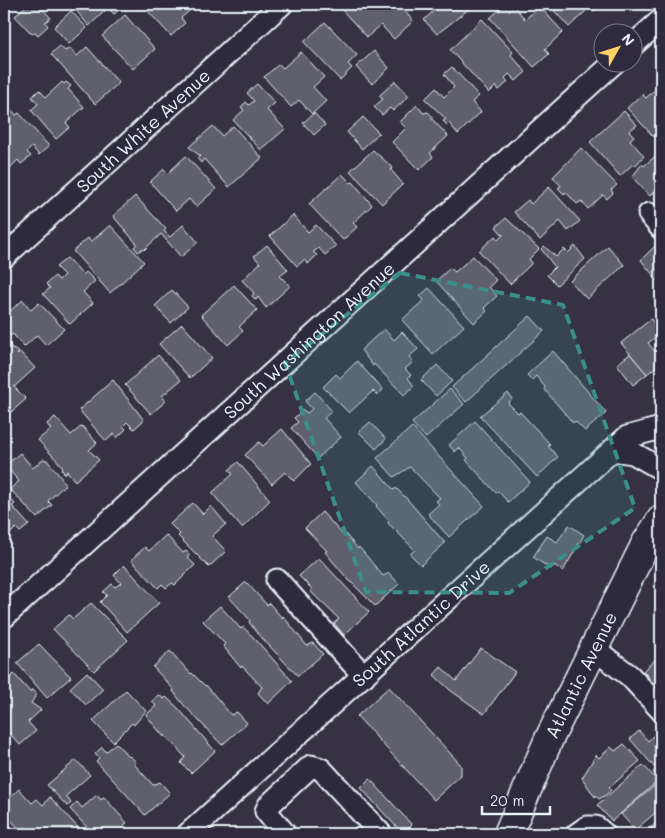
<svg xmlns="http://www.w3.org/2000/svg" width="665" height="838" viewBox="0 0 665 838" font-family="Mali,sans-serif">
	<style>
		.building { fill: #605e6e; stroke: #e8f1f8 }
		.lines { fill: none; stroke-linecap: round; stroke-linejoin: round }
		.minor-casing { stroke: #e8f1f8; stroke-width: 25 }
		.major-casing { stroke: #e8f1f8; stroke-width: 31 }
		.minor { stroke: #2f2a3d; stroke-width: 21 }
		.major { stroke: #2f2a3d; stroke-width: 28 }
		.marked { fill: #3a8f8a; fill-opacity: 0.2; stroke: #3a8f8a; stroke-width: 4; stroke-dasharray: 10 6; stroke-linejoin: round }
		.labels { text-anchor: middle; dominant-baseline: central; stroke-width: 5; stroke-linejoin: round; paint-order: stroke }
		.street-label { font-size: 18px; fill: #e8f1f8; stroke: #2f2a3d }
	</style>
	<rect width="100%" height="100%" fill="#363244"/>
	<filter id="ink" filterUnits="userSpaceOnUse"><feTurbulence type="fractalNoise" baseFrequency=".02" numOctaves="2"/><feDisplacementMap in="SourceGraphic" scale="10" xChannelSelector="R" yChannelSelector="G"/><feConvolveMatrix kernelMatrix="1 2 1 2 8 2 1 2 1" color-interpolation-filters="sRGB"/></filter>
	<g filter="url(#ink)">
		<!-- building -->
		<g class="building">
			<path d="M28 4H38L51 18 45 22 48 26 38 35 35 32 32 34 15 16Z"/>
			<path d="M80 4H97L105 11 89 26 75 9Z"/>
			<path d="M104 4H126L114 14Z"/>
			<path d="M148 4H197L181 18 185 23 171 36 144 7Z"/>
			<path d="M345 4H399L413 21 394 39 381 25 367 37 340 8Z"/>
			<path d="M441 4 443 6 446 4 474 5 437 34 424 20Z"/>
			<path d="M506 4H512L525 19 540 7 563 32 545 49 549 54 534 67 490 18Z"/>
			<path d="M548 4H602L594 11 590 7 569 27Z"/>
			<path d="M71 11 87 28 69 44 54 27Z"/>
			<path d="M125 15 155 49 133 69 102 36Z"/>
			<path d="M482 19 513 52 511 55 526 72 516 81 509 74 505 78 508 82 499 90 496 86 489 93 450 50Z"/>
			<path d="M325 22 357 55 348 64 352 68 340 80 304 42Z"/>
			<path d="M60 46 65 51 70 48 77 56 87 47 119 83 95 104 51 54Z"/>
			<path d="M374 51 389 68 372 84 356 67Z"/>
			<path d="M301 52 324 77 313 87 326 101 312 114 299 100 291 107 264 77 279 64 283 68Z"/>
			<path d="M452 67 479 96 472 102 481 112 458 134 449 123 447 125 443 121 446 119 425 99 436 88 444 97 454 87 444 74Z"/>
			<path d="M395 81 409 96 393 111 390 108 382 115 374 107 383 99 379 96Z"/>
			<path d="M62 82 64 84 66 82 71 86 68 89 84 107 66 123 70 127 56 139 31 110 38 104 32 97 39 90 46 97Z"/>
			<path d="M257 84 275 103 267 110 285 129 261 150 233 120 244 110 241 107 246 102 249 105 254 101 247 93Z"/>
			<path d="M661 84V130L654 137 627 108 642 94 646 98Z"/>
			<path d="M417 105 423 113 428 112 433 117 431 118 448 136 430 153 433 157 419 170 392 142 406 128 400 122Z"/>
			<path d="M12 110 16 115 19 113 49 146 39 155 32 147 27 152 31 156 21 164 18 160 11 167H7L4 163 6 160 4 158V118Z"/>
			<path d="M624 111 637 125 629 131 634 136 630 140 644 156 635 166 633 164 620 176 590 142Z"/>
			<path d="M314 113 325 125 314 135 303 123Z"/>
			<path d="M363 117 379 133 362 149 347 132Z"/>
			<path d="M213 126 222 136 233 126 262 158 229 187 204 159 201 163 197 158 200 156 189 147Z"/>
			<path d="M581 148 617 185 611 190 613 193 607 199 603 195 588 209 581 201 577 204 566 192 564 194 558 188 561 186 553 177Z"/>
			<path d="M373 150 393 168 391 170 403 184 382 204 350 171Z"/>
			<path d="M660 152 661 184 650 196 632 177 642 164 644 166Z"/>
			<path d="M186 156 216 189 196 207 189 199 176 211 150 182 164 169 168 173Z"/>
			<path d="M342 174 351 183 353 182 372 205 353 223 357 227 343 240 309 204Z"/>
			<path d="M549 187 580 221 568 231 560 221 540 240 514 212 528 200 531 204Z"/>
			<path d="M135 196 166 229 164 231 170 237 183 225 198 242 181 257 161 234 144 250 142 249 138 252 134 247 137 244 113 216Z"/>
			<path d="M293 215 308 232 316 225 336 246 325 255 319 248 313 252 317 255 308 264 304 260 297 266 270 236Z"/>
			<path d="M506 218 539 249 529 259 532 263 510 284 479 251 495 236 498 240 503 235 496 227Z"/>
			<path d="M110 225 144 262 110 293 73 251 88 238 91 242Z"/>
			<path d="M660 241 661 243V285L641 260Z"/>
			<path d="M267 245 288 270 280 276 290 286 266 308 258 297 256 300 252 296 254 293 242 280 260 263 254 256Z"/>
			<path d="M544 246 556 257 564 249 568 253 575 246 585 259 557 285 547 275 555 267 541 249Z"/>
			<path d="M608 246 624 265 587 299 570 281Z"/>
			<path d="M473 256 496 280 489 287 497 296 484 308 487 311 474 323 436 281 450 268 455 272Z"/>
			<path d="M67 258 83 275 86 272 95 281 83 292 93 303 70 324 43 294 50 288 46 284 55 276 59 280 64 275 56 267Z"/>
			<path d="M234 285 257 310 239 327 243 331 228 345 201 315Z"/>
			<path d="M429 288 464 326 433 354 402 320 424 300 420 296Z"/>
			<path d="M172 290 188 307 171 323 155 306Z"/>
			<path d="M23 300 31 310 39 303 64 329 46 345 37 335 24 347 13 334 10 336 6 332 9 329 4 326V316Z"/>
			<path d="M530 316 544 331 466 402 452 387Z"/>
			<path d="M651 319 661 333 648 343 661 359V363L647 374 621 343Z"/>
			<path d="M182 324 212 358 190 378 159 344Z"/>
			<path d="M384 329 394 340 402 332 418 349 409 357 413 362 405 369 411 375 408 378 414 386 404 395 374 364 373 366 361 350Z"/>
			<path d="M4 339 13 349 14 348 18 355 19 351 35 368 14 387 26 399 10 413 4 406Z"/>
			<path d="M553 351 606 413 585 431 575 421 573 423 544 389 545 387 536 376 532 380 527 375Z"/>
			<path d="M630 354 647 374 633 385 617 364Z"/>
			<path d="M158 355 181 380 162 396 166 401 151 414 125 385Z"/>
			<path d="M357 361 383 390 377 395 373 391 349 413 323 387 336 374 340 378Z"/>
			<path d="M437 365 452 381 436 396 421 380Z"/>
			<path d="M113 380 144 420 134 429 127 422 123 426 126 429 117 438 114 434 106 441 79 410Z"/>
			<path d="M450 389 464 404 426 438 412 423Z"/>
			<path d="M315 392 332 411 324 418 341 437 318 458 291 428 298 422 294 418 303 410 307 413 312 409 305 401Z"/>
			<path d="M508 393 512 399 508 403 518 413 520 412 550 444 548 446 558 457 537 477 480 416Z"/>
			<path d="M55 417 71 435 82 426 97 443 89 450 99 460 75 481 67 471 65 474 61 469 63 467 38 440 51 429 47 424Z"/>
			<path d="M475 421 530 482 508 502 498 491 496 493 466 460 468 458 459 448 455 452 449 445Z"/>
			<path d="M370 422 386 439 376 449 359 432Z"/>
			<path d="M412 427 484 506 449 537 428 514 439 504 436 501 440 498 410 467 394 477 377 458Z"/>
			<path d="M282 429 311 464 294 481 285 472 272 484 245 455 259 442 263 446Z"/>
			<path d="M20 453 33 468 43 459 47 460 66 484 48 501 52 505 37 518 10 489 19 481 5 466Z"/>
			<path d="M238 462 270 500 242 528 212 493 233 474 229 470Z"/>
			<path d="M373 466 394 490 396 488 407 499 445 543 421 565 410 554 415 550 388 523 389 521 376 506 377 505 356 482Z"/>
			<path d="M4 492 15 504 12 506 29 525 20 532 16 528 4 540Z"/>
			<path d="M193 503 203 514 211 506 226 524 212 536 226 551 209 567 178 536 180 534 170 524Z"/>
			<path d="M322 512 344 536 345 534 358 549 359 547 383 576 389 573 399 584 375 606 346 577 325 552 327 551 305 528Z"/>
			<path d="M569 525 584 535 563 571 554 565 551 569 533 557 547 536 557 542Z"/>
			<path d="M166 535 183 553 186 551 190 555 187 557 195 565 175 585 172 583 166 588 162 584 158 588 131 560 145 547 149 551Z"/>
			<path d="M319 558 369 612 344 635 334 623 339 619 310 591 312 589 299 576Z"/>
			<path d="M124 565 159 603 127 632 100 602 107 595 103 592 112 584 115 587 121 583 114 575Z"/>
			<path d="M246 582 267 605 269 603 282 618 283 616 307 646 313 643 323 654 298 676 258 634 249 622 250 620 229 597Z"/>
			<path d="M91 603 128 640 94 671 53 629 69 615 73 619Z"/>
			<path d="M220 606 241 629 243 627 257 641 292 681 268 704 258 693 262 687 242 666 241 668 223 646 225 644 203 621Z"/>
			<path d="M660 638 661 640V650L655 643Z"/>
			<path d="M39 644 71 677 47 698 17 663Z"/>
			<path d="M481 648 515 672 484 714 450 690 434 675 441 667 456 681Z"/>
			<path d="M170 651 191 674 192 673 205 686 206 685 231 715 237 712 247 723 222 745 182 703 173 691 174 690 153 667Z"/>
			<path d="M661 654V696L646 680 649 677 643 671Z"/>
			<path d="M87 672 103 689 86 705 70 688Z"/>
			<path d="M14 674 30 692 32 689 37 694 31 703 41 710 28 722 36 731 20 745 4 727V683Z"/>
			<path d="M389 687 461 765V775L434 800 357 716Z"/>
			<path d="M126 690 146 711 134 725 132 723 113 742 93 721Z"/>
			<path d="M159 695 164 699 166 697 178 708 215 751 191 773 181 763 185 757 165 735 164 737 146 715 156 706 152 701Z"/>
			<path d="M639 731 648 741 654 735 661 743V782L653 772 656 769 630 739Z"/>
			<path d="M116 743 129 757 130 756 136 762 134 764 153 785 160 782 170 793 145 815 96 761 99 758 95 754 102 747 106 752Z"/>
			<path d="M624 744 640 761 609 788 611 790 606 795 599 799 596 795 595 797 582 778 596 755 599 758 611 747 615 751Z"/>
			<path d="M76 760 90 775 66 796 71 803 67 806 47 785Z"/>
			<path d="M643 765 658 781 612 821 597 805Z"/>
			<path d="M370 779 412 825 403 834 361 788Z"/>
			<path d="M658 783 661 787V808L635 830 621 814Z"/>
			<path d="M19 789 32 803 37 799 43 805 50 797 84 834H31L25 827 21 831 4 812V803Z"/>
			<path d="M97 795 101 800 104 797 127 823 124 825 129 831 125 834H93L70 809 77 802 82 808Z"/>
			<path d="M661 818V834H645V833Z"/>
		</g>
		<g class="lines">
			<!-- minor casing -->
			<g class="minor-casing">
				<g id="minor">
					<path d="M632 46 661 20"/>
					<path d="M649 214 661 228"/>
					<path id="s1" d="M4 257 282 4"/>
					<path d="M613 450 633 453 661 469"/>
					<path d="M277 580 364 676"/>
					<path id="s2" d="M4 617 615 62"/>
					<path d="M594 649 630 676 661 710"/>
					<path id="s3" d="M188 834 627 437 661 428"/>
					<path d="M285 834 266 811 269 805 311 766 321 769 381 834"/>
					<path d="M577 834 587 827H596L604 834"/>
				</g>
			</g>
			<!-- major casing -->
			<g class="major-casing">
				<g id="major">
					<path id="s4" d="M508 834 549 739 646 543 661 520"/>
				</g>
			</g>
			<!-- minor -->
			<use href="#minor" class="minor"/>
			<!-- major -->
			<use href="#major" class="major"/>
		</g>
	</g>
	<!-- marked area -->
	<path class="marked" d="M400 273 563 305 635 508 509 593 366 592 285 363Z"/>
	<g class="labels">
		<!-- street labels -->
		<g class="street-label">
			<text stroke="none"><textPath href="#s1" startOffset="188">South White Avenue</textPath></text>
			<text stroke="none"><textPath href="#s2" startOffset="412">South Washington Avenue</textPath></text>
			<text stroke="none"><textPath href="#s3" startOffset="314">South Atlantic Drive</textPath></text>
			<text stroke="none"><textPath href="#s4" startOffset="175">Atlantic Avenue</textPath></text>
		</g>
	</g>
	<!-- margin -->
	<rect width="665" height="838" fill="none" stroke="#2f2a3d" stroke-width="20"/>
	<rect x="10" y="10" width="645" height="818" fill="none" stroke="#e8f1f8" stroke-width="2" filter="url(#ink)"/>
	<!-- north arrow -->
	<g transform="translate(618 48) rotate(51)"><circle r="24" fill="#2f2a3d" stroke="#797a88"/>
	<path d="M0-4L9 19L0 12L-9 19Z" fill="#ffd166"/>
	<text y="-8" font-size="14" font-weight="bold" text-anchor="middle" fill="#e8f1f8">N</text>
	</g>
	<!-- scale -->
	<path d="M482 806v8h68v-8" fill="none" stroke="#e8f1f8" stroke-width="2.5"/>
	<text x="490" y="806" font-size="15" fill="#e8f1f8" stroke="#2f2a3d" stroke-width="4" paint-order="stroke">20 m</text>
</svg>
